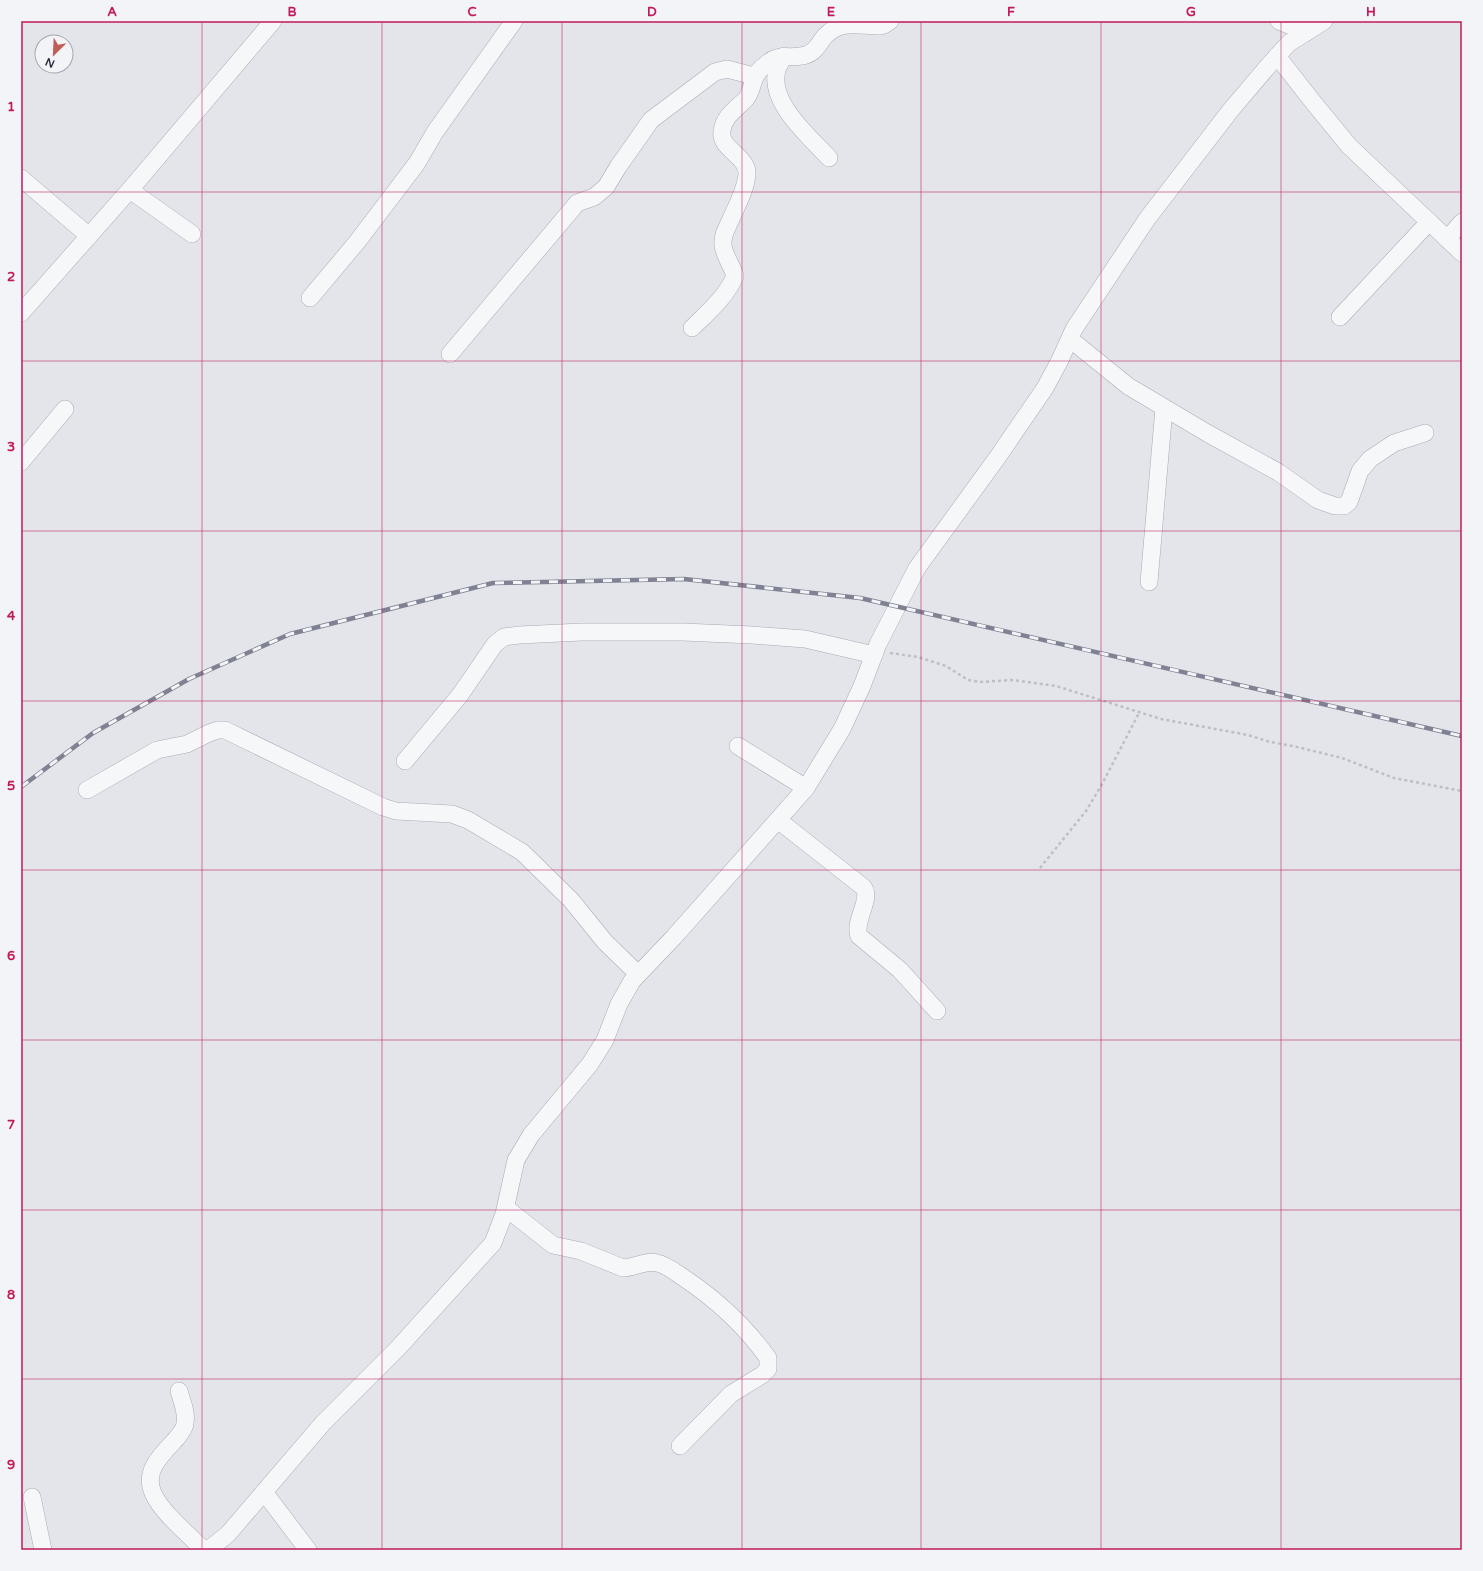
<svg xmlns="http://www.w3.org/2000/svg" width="1483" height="1571" viewBox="0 0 1483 1571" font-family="'Varela Round',sans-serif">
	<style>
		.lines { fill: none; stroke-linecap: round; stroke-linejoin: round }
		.street-casing { stroke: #a9abb4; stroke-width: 18 }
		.path { stroke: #bebfc5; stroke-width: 2.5; stroke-dasharray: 3 3; stroke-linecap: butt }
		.street { stroke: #f6f7f9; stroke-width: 17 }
		.rail-casing { stroke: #7f8292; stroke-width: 4.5 }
		.rail { stroke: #f3f4f8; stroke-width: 3; stroke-dasharray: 9; stroke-linecap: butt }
		.grid { fill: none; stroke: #c2185b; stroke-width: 1; stroke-opacity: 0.55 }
		.neatline { fill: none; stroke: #c2185b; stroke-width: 1.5 }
		.grid-label { font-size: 13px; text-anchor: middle; font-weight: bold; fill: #c2185b }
	</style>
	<rect width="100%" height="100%" fill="#e4e5ea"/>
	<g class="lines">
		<!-- street casing -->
		<g class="street-casing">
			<g id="street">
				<path d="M1279 21 1307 32"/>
				<path d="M784 56C782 60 780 64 778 67 765 100 810 137 829 158"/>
				<path d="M1277 56 1313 102 1349 146 1462 253"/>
				<path d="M21 178 89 236"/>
				<path d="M130 190 192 234"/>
				<path d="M1447 239 1462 222"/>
				<path d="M310 298 357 242 417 163 435 132 514 21"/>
				<path d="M21 313 134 185 273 21"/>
				<path d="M1340 317 1429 222"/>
				<path d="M692 328C707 313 727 296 735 276 732 265 724 256 723 245 722 235 727 228 731 219 737 205 746 189 747 174 748 156 719 149 722 131 724 116 736 109 745 100 754 91 750 77 764 66 780 51 789 60 806 55 816 52 819 43 825 36 841 19 859 26 880 26L884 25 890 21"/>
				<path d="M1070 339 1128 386 1207 433 1278 472 1318 500 1335 506H1344L1349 502 1360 471 1370 459 1394 443 1425 433"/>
				<path d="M450 354 573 208 577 203 594 197 606 187 618 167 651 120 715 72 727 69 754 76"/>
				<path d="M21 462 65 409"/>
				<path d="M1149 582 1164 408"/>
				<path d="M738 746 806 788"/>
				<path d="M405 761 460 695 495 644 504 637 519 635 582 632H683L752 635 805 639 874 655"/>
				<path d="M87 790 157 750 187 744 209 733 218 730H225L383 807 396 811 452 814 468 820 522 852 571 900 605 942 638 974"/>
				<path d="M778 820 863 887C873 898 853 921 859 936L900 970 937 1011"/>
				<path d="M506 1208 553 1245 581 1251 623 1268C634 1268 646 1260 657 1263 667 1265 675 1272 684 1278 717 1300 745 1326 768 1358V1369L762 1375 731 1394 680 1446"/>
				<path d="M179 1391C182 1401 187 1413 185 1423 185 1429 179 1435 176 1439 162 1454 143 1471 153 1493 161 1512 189 1535 204 1550"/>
				<path d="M264 1492 308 1550"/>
				<path d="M32 1497 43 1550"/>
				<path d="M208 1550 228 1534 323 1423 399 1347 493 1243 504 1214 516 1160 531 1135 590 1064 605 1040 619 1004 632 981 674 937 806 788 842 729 862 686 878 644 917 568 997 458 1045 388 1059 362 1074 329 1147 219 1230 111 1269 65 1289 43 1324 21"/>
			</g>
		</g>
		<!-- path -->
		<g class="path">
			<path d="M890 653 918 657 946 666 968 680 980 682 1013 680 1056 686 1161 719 1248 735 1270 742 1293 746 1342 758 1394 778 1462 791"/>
			<path d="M1040 868 1086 811 1101 786 1139 713"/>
		</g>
		<!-- street -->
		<use href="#street" class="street"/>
		<!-- rail casing -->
		<g class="rail-casing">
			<path id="rail" d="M21 787 93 733 189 679 290 634 493 583 684 579 860 598 1462 736"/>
		</g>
		<!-- rail -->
		<use href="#rail" class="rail"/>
	</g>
	<!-- grid -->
	<path class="grid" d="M202 21V1550M382 21V1550M562 21V1550M742 21V1550M921 21V1550M1101 21V1550M1281 21V1550M21 192H1462M21 361H1462M21 531H1462M21 701H1462M21 870H1462M21 1040H1462M21 1210H1462M21 1379H1462"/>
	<!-- border -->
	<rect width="1483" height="1571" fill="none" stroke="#f3f4f8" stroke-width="44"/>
	<!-- north arrow -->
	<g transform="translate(54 54) rotate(204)"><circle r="19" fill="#f3f4f8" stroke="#a4a6af"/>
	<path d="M0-3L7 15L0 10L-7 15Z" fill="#c15e57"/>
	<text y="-6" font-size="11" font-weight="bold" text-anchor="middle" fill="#2d3041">N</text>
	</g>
	<rect x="22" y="22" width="1439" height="1527" class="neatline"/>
	<g class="grid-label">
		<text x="112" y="16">A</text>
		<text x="292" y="16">B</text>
		<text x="472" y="16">C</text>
		<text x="652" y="16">D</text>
		<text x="831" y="16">E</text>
		<text x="1011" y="16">F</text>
		<text x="1191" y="16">G</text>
		<text x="1371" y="16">H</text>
		<text x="11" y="111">1</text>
		<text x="11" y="281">2</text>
		<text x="11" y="451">3</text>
		<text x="11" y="620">4</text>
		<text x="11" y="790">5</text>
		<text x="11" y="960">6</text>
		<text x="11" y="1129">7</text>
		<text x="11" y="1299">8</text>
		<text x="11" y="1469">9</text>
	</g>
</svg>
